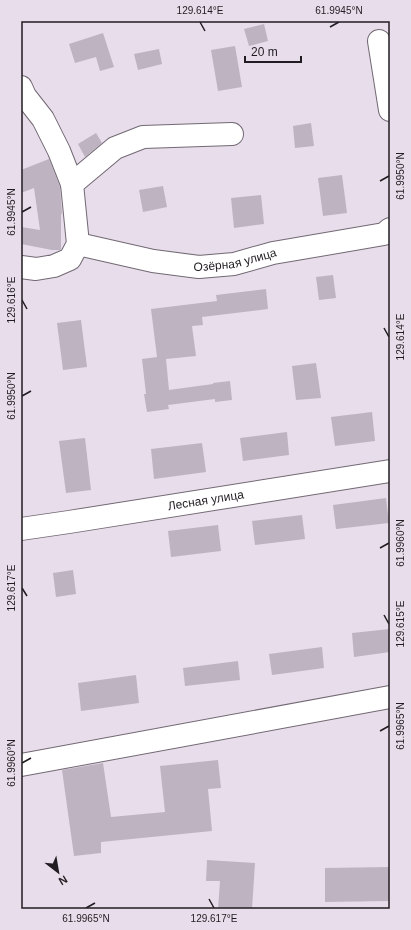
<svg xmlns="http://www.w3.org/2000/svg" width="411" height="930" viewBox="0 0 411 930" font-family="Arial,sans-serif">
	<style>
		.building { fill: #beb4c1 }
		.lines { fill: none; stroke-linecap: round; stroke-linejoin: round }
		.minor-casing { stroke: #726974; stroke-width: 24 }
		.tertiary-casing { stroke: #726974; stroke-width: 24 }
		.minor { stroke: #fff; stroke-width: 22 }
		.tertiary { stroke: #fff; stroke-width: 22 }
		.ticks { fill: none; stroke: #201c21; stroke-width: 1.5 }
		.labels { text-anchor: middle; dominant-baseline: central; stroke-width: 3; stroke-linejoin: round; paint-order: stroke }
		.street-label { font-size: 12px; fill: #201c21; stroke: #e8ddea }
		.neatline { fill: none; stroke: #201c21; stroke-width: 1.5 }
		.ticks-label { font-size: 10px; text-anchor: middle; fill: #201c21 }
	</style>
	<rect width="100%" height="100%" fill="#e8ddea"/>
	<!-- building -->
	<g class="building">
		<path d="M264 24 268 41 249 46 244 29Z"/>
		<path d="M103 33 114 67 100 71 96 57 75 63 69 44Z"/>
		<path d="M235 46 242 87 218 91 211 50Z"/>
		<path d="M159 49 162 64 138 70 134 54Z"/>
		<path d="M311 123 314 146 295 148 293 126Z"/>
		<path d="M96 133 102 143 85 157 78 144Z"/>
		<path d="M49 159 60 187 62 214H61V249L60 250H52L21 244V227L40 230 34 188 21 193V170Z"/>
		<path d="M342 175 347 213 323 216 318 178Z"/>
		<path d="M163 186 167 207 143 212 139 190Z"/>
		<path d="M261 195 264 224 234 228 231 198Z"/>
		<path d="M333 275 336 298 319 300 316 277Z"/>
		<path d="M266 289 268 309 202 317 203 325 192 326 196 356 166 359 169 390 213 384V383L230 381 232 400 215 402V399L168 405 169 409 147 412 144 394H146L142 359 157 357 151 309 217 301 216 295Z"/>
		<path d="M81 320 87 367 63 370 57 323Z"/>
		<path d="M316 363 321 398 296 400 292 366Z"/>
		<path d="M372 412 375 441 335 446 331 417Z"/>
		<path d="M287 432 289 455 243 461 240 438Z"/>
		<path d="M85 438 91 490 66 493 59 441Z"/>
		<path d="M202 443 206 472 154 479 151 449Z"/>
		<path d="M386 498 389 523 336 529 333 505Z"/>
		<path d="M302 515 305 539 255 545 252 521Z"/>
		<path d="M218 525 221 551 171 557 168 531Z"/>
		<path d="M73 570 76 594 56 597 53 573Z"/>
		<path d="M390 629V652L354 657 352 633Z"/>
		<path d="M322 647 324 668 272 675 269 654Z"/>
		<path d="M238 661 240 680 185 686 183 668Z"/>
		<path d="M136 675 139 703 81 711 78 683Z"/>
		<path d="M218 760 221 788 208 789 212 831 101 842V853L74 856 62 770 103 763 111 817 165 812 160 766Z"/>
		<path d="M207 860 255 863 252 909H218L220 881H206Z"/>
		<path d="M390 867V901L325 902V868Z"/>
	</g>
	<g class="lines">
		<!-- minor casing -->
		<g class="minor-casing">
			<g id="minor">
				<path d="M379 41 390 110"/>
				<path d="M21 87 25 96 43 119 59 151 72 184 78 244 70 259 54 266 36 269 21 267"/>
				<path d="M72 184 115 148 143 137 232 134"/>
				<path id="s1" d="M78 244 153 261 199 267 234 264 273 253 384 234 390 229"/>
				<path id="s2" d="M21 529 69 522 390 471"/>
			</g>
		</g>
		<!-- tertiary casing -->
		<g class="tertiary-casing">
			<path id="tertiary" d="M21 765 390 697"/>
		</g>
		<!-- minor -->
		<use href="#minor" class="minor"/>
		<!-- tertiary -->
		<use href="#tertiary" class="tertiary"/>
	</g>
	<!-- ticks -->
	<path class="ticks" d="M200 22 205 31M330 27 339 22M380 181 389 176M22 212 31 207M22 300 27 309M384 328 389 337M22 396 31 391M380 548 389 543M22 588 27 596M384 615 389 624M380 731 389 726M22 763 31 758M209 899 214 908M86 908 95 903"/>
	<g class="labels">
		<!-- street labels -->
		<g class="street-label">
			<text stroke="none"><textPath href="#s1" startOffset="160">Озёрная улица</textPath></text>
			<text stroke="none"><textPath href="#s2" startOffset="187">Лесная улица</textPath></text>
		</g>
	</g>
	<!-- border -->
	<rect width="411" height="930" fill="none" stroke="#e8ddea" stroke-width="44"/>
	<!-- north arrow -->
	<g transform="translate(58 872) rotate(149)" stroke="#e8ddea" stroke-width="3" paint-order="stroke">
	<path d="M0-3L7 15L0 10L-7 15Z" fill="#201c21"/>
	<text y="-6" font-size="11" font-weight="bold" text-anchor="middle" fill="#201c21">N</text>
	</g>
	<!-- scale -->
	<path d="M245 56v6h56v-6" fill="none" stroke="#201c21" stroke-width="2"/>
	<text x="251" y="56" font-size="12" fill="#201c21" stroke="#e8ddea" stroke-width="3" paint-order="stroke">20 m</text>
	<rect x="22" y="22" width="367" height="886" class="neatline"/>
	<g class="ticks-label">
		<text x="200" y="14">129.614°E</text>
		<text x="339" y="14">61.9945°N</text>
		<text transform="translate(400 176) rotate(-90)" y="4">61.9950°N</text>
		<text transform="translate(11 212) rotate(-90)" y="4">61.9945°N</text>
		<text transform="translate(11 300) rotate(-90)" y="4">129.616°E</text>
		<text transform="translate(400 337) rotate(-90)" y="4">129.614°E</text>
		<text transform="translate(11 396) rotate(-90)" y="4">61.9950°N</text>
		<text transform="translate(400 543) rotate(-90)" y="4">61.9960°N</text>
		<text transform="translate(11 588) rotate(-90)" y="4">129.617°E</text>
		<text transform="translate(400 624) rotate(-90)" y="4">129.615°E</text>
		<text transform="translate(400 726) rotate(-90)" y="4">61.9965°N</text>
		<text transform="translate(11 763) rotate(-90)" y="4">61.9960°N</text>
		<text x="86" y="922">61.9965°N</text>
		<text x="214" y="922">129.617°E</text>
	</g>
</svg>
